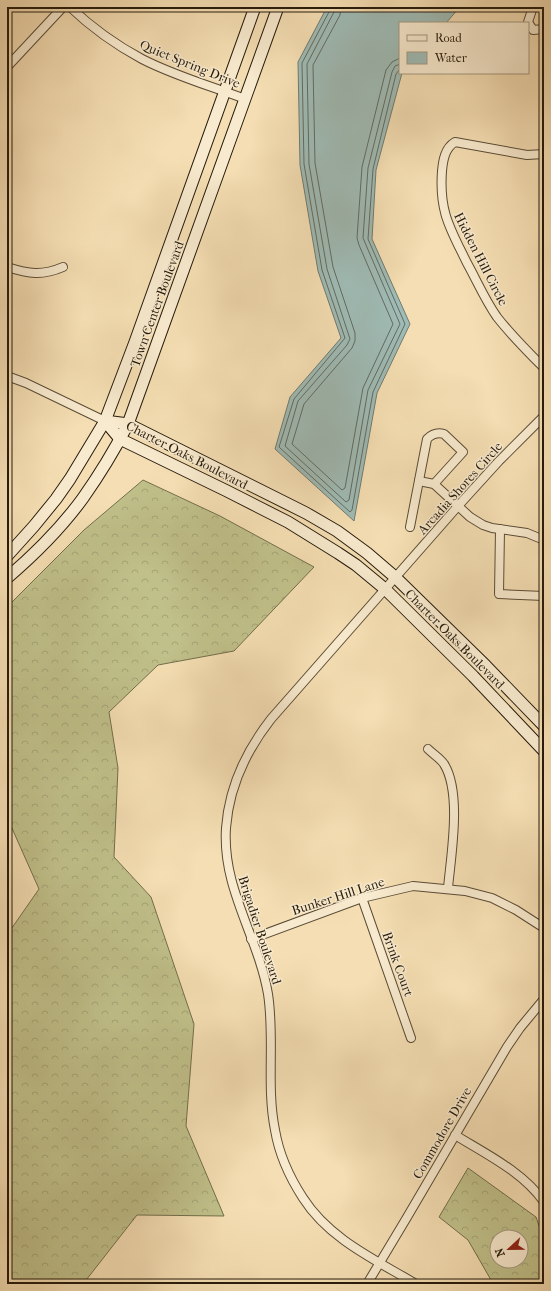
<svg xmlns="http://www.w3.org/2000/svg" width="551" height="1291" viewBox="0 0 551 1291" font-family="'IM FELL French Canon',serif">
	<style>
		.forest { fill: url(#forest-crowns); stroke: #736e4b; fill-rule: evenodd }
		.water { fill: #9fbbb5; stroke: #6f7b71 }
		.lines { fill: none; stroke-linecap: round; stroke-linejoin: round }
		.shore { stroke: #626b60; stroke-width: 1 }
		.street-casing { stroke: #5a4c36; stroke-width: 10 }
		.secondary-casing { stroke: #261b0c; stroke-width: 13 }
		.street { stroke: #f8eace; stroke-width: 8 }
		.secondary { stroke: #f8eace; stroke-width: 11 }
		.labels { text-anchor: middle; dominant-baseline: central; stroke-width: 3; stroke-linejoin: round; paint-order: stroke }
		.street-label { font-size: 13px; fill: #261b0c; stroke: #f8eace }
	</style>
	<defs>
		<pattern id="forest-crowns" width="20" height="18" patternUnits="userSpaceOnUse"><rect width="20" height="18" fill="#c0c08a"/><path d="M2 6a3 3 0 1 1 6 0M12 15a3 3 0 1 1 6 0" fill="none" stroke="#a5a476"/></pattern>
	</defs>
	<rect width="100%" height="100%" fill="#f5deb3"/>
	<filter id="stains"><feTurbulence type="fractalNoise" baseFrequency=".005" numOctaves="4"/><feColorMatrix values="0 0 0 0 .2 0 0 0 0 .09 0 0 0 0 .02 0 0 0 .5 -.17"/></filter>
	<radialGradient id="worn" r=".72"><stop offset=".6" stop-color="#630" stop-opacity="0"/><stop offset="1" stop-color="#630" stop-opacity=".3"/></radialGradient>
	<!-- forest -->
	<g class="forest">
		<path d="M143 480 220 516 314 567 234 651 158 665 109 712 118 768 114 857 151 897 194 1024 186 1126 224 1216 137 1215 83 1284H7V935L39 889 7 817V611L10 604 84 530Z"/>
		<path d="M468 1168 536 1217 544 1240V1284H492L491 1280 468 1240 439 1217ZM497 1237H521V1261H497Z"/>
	</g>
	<!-- water -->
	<path class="water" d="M327 7 459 8 446 23H400V73H402L376 170 372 239 410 324 377 393 354 521 275 449 290 397 341 338 318 271 300 165 298 62Z"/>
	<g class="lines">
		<!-- shore -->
		<g class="shore">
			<path d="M330 7V10L302 63 304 164 322 270 345 338 294 399 279 447 350 512 352 510 373 392 405 324 368 239 373 169 396 74 400 69"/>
			<path d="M335 7 334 12 307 64 309 164 327 269 350 339 347 345 298 401 285 446 346 502 349 500 368 390 400 324 363 238 368 168 392 72 395 66 400 64"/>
			<path d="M341 7 340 15 313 65 315 163 333 267 355 333V341L352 348 304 404 292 444 342 490 345 488 363 388 393 324 359 245 357 238 362 167 386 70 392 62 400 58"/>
		</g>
		<!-- street casing -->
		<g class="street-casing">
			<g id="street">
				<path d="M70 7C91 27 116 45 142 59 175 76 211 86 245 99"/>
				<path d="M533 7 528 22 533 30 544 29"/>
				<path d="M7 67 63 7"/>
				<path d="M544 154 527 155 455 142C445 148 443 160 442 171 439 212 450 228 467 263 477 281 485 300 497 317 511 335 528 352 544 368"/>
				<path d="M7 267C29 274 42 276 63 267"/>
				<path d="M7 376 26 383 105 421"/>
				<path d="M419 481 434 484 470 517 483 525 492 528 527 533 544 540"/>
				<path d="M410 527 427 439C432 434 437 432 444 434L463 452 434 484"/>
				<path d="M500 529 499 594 544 596"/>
				<path d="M428 749C433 754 440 758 444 764 462 793 451 855 448 888"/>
				<path d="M362 898 411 1038"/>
				<path d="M251 939 362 898 413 886 465 891 492 898 516 910 544 928"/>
				<path d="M455 1135C486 1154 523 1172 544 1202"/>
				<path d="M367 1284 406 1219 507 1047 520 1028 544 999"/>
				<path d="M416 1284C376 1260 329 1239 303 1198 290 1178 279 1154 275 1130 266 1085 275 1039 268 994 258 936 222 889 226 828 229 787 246 751 271 719L458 506 499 461 544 416"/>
			</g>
		</g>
		<!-- secondary casing -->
		<g class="secondary-casing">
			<g id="secondary">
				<path d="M105 421 120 439 227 491 288 522 338 553 356 565 385 589 473 676 544 751"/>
				<path d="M105 421 128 424 306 513 337 531 367 553 395 577 486 666 544 726"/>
				<path d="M7 556 34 526 56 499 70 479 105 421 135 342 255 7"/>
				<path d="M7 578C35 554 62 527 83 498 100 474 115 449 128 424L278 7"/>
			</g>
		</g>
		<!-- street -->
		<use href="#street" class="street"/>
		<!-- secondary -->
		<use href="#secondary" class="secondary"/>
	</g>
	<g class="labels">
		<!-- street labels -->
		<g class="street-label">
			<text transform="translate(190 64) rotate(22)">Quiet Spring Drive</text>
			<text transform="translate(481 259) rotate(63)">Hidden Hill Circle</text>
			<text transform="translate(157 304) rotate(-70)">Town Center Boulevard</text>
			<text transform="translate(187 455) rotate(27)">Charter Oaks Boulevard</text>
			<text transform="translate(460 488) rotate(-48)">Arcadia Shores Circle</text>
			<text transform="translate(455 639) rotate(45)">Charter Oaks Boulevard</text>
			<text transform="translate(338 896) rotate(-18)">Bunker Hill Lane</text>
			<text transform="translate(260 930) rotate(72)">Brigadier Boulevard</text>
			<text transform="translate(398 964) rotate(70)">Brink Court</text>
			<text transform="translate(442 1133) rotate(-60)">Commodore Drive</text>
		</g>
	</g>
	<!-- margin -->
	<rect width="551" height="1291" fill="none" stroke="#f5deb3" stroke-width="24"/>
	<rect x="8" y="8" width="535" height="1275" fill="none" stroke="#261b0c" stroke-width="2"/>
	<rect x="12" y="12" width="527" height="1267" fill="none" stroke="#261b0c"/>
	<!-- legend -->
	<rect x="399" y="22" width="130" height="52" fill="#f8eace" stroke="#a49780"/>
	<rect x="407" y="35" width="20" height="6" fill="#f8eace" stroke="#a49780"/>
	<text x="435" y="42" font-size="12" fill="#261b0c">Road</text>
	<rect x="407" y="52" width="20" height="12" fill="#9fbbb5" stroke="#a49780"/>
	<text x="435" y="62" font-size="12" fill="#261b0c">Water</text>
	<!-- north arrow -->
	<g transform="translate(509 1249) rotate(248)"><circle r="19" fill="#f8eace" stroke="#a49780"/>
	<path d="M0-3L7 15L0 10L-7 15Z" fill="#8f2418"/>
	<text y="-6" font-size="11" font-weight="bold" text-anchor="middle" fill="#261b0c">N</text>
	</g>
	<rect width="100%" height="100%" filter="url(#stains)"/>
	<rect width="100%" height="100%" fill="url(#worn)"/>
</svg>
